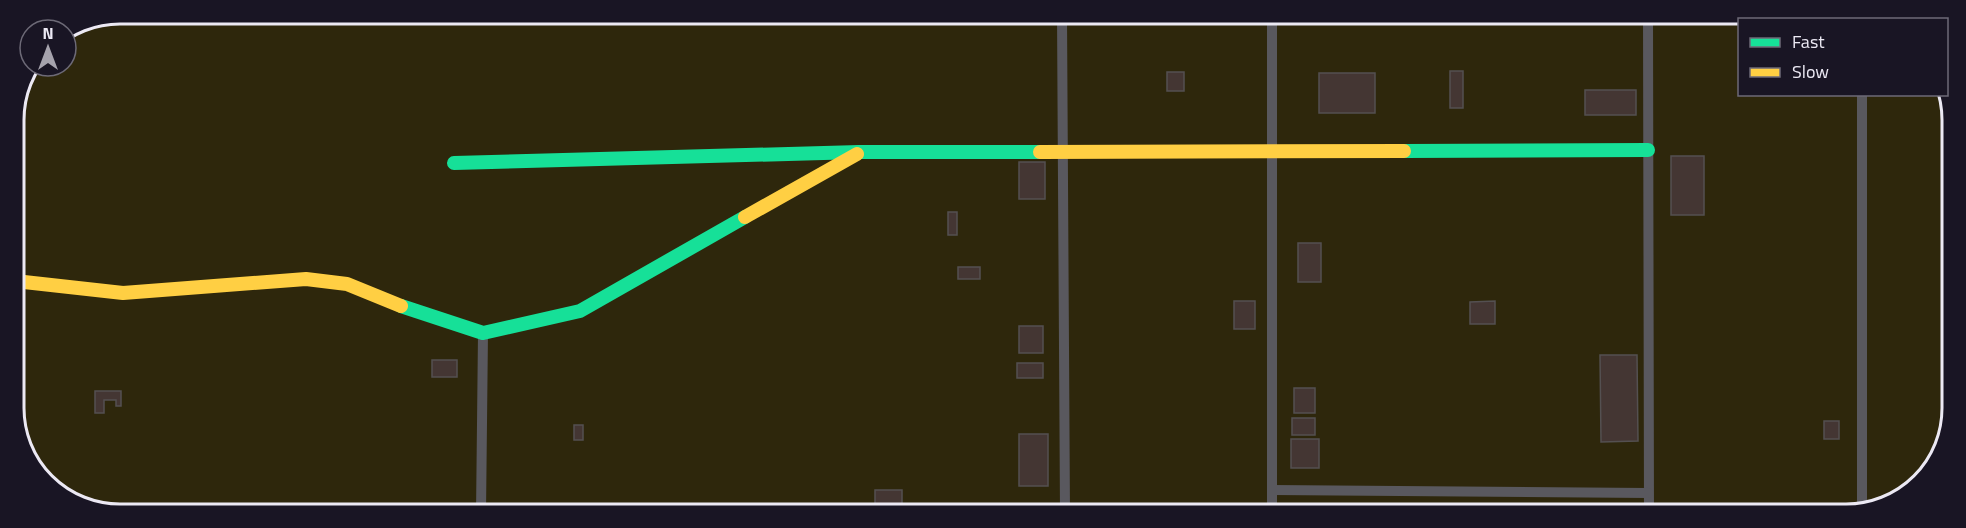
<svg xmlns="http://www.w3.org/2000/svg" width="1966" height="528" viewBox="0 0 1966 528" font-family="'Titillium Web',sans-serif">
	<style>
		.sand { fill: #2e270c }
		.building { fill: #443633; stroke: #545051; stroke-width: 1.5 }
		.lines { fill: none; stroke-linecap: round; stroke-linejoin: round }
		.street { stroke: #59585e; stroke-width: 10 }
		.fast { stroke: #16e098; stroke-width: 14 }
		.slow { stroke: #ffcf43; stroke-width: 14 }
		.rim { fill: none; stroke: #ece9f4; stroke-width: 3 }
	</style>
	<rect width="100%" height="100%" fill="#24222a"/>
	<!-- sand -->
	<path class="sand" d="M120 14 1867 16 1874 19 1740 20V94H1946L1947 92 1950 99V429L1916 488 1853 514 99 512 44 483 16 429 14 113 35 66H66V30L80 21Z"/>
	<!-- building -->
	<g class="building">
		<rect x="877" y="14" width="24" height="7"/>
		<rect x="1450" y="71" width="13" height="37"/>
		<rect x="1167" y="72" width="17" height="19"/>
		<rect x="1319" y="73" width="56" height="40"/>
		<rect x="1585" y="90" width="51" height="25"/>
		<rect x="1671" y="156" width="33" height="59"/>
		<rect x="1019" y="162" width="26" height="37"/>
		<rect x="948" y="212" width="9" height="23"/>
		<rect x="1298" y="243" width="23" height="39"/>
		<rect x="958" y="267" width="22" height="12"/>
		<rect x="1234" y="301" width="21" height="28"/>
		<path d="M1495 301V324H1470V302Z"/>
		<rect x="1019" y="326" width="24" height="27"/>
		<path d="M1600 355H1637L1638 441 1601 442Z"/>
		<rect x="432" y="360" width="25" height="17"/>
		<rect x="1017" y="363" width="26" height="15"/>
		<rect x="1294" y="388" width="21" height="25"/>
		<path d="M95 391H121V406H116V400H104V413H95Z"/>
		<rect x="1292" y="418" width="23" height="17"/>
		<rect x="1824" y="421" width="15" height="18"/>
		<rect x="574" y="425" width="9" height="15"/>
		<rect x="1019" y="434" width="29" height="52"/>
		<rect x="1291" y="439" width="28" height="29"/>
		<rect x="875" y="490" width="27" height="14"/>
		<rect x="1292" y="507" width="23" height="7"/>
		<path d="M1522 511V514H1466V512Z"/>
	</g>
	<g class="lines">
		<!-- street -->
		<g class="street">
			<path d="M1062 15 1065 513"/>
			<path d="M1648 15 1649 514"/>
			<path d="M1862 20V16"/>
			<path d="M1272 490 1648 493"/>
			<path d="M1862 510V94"/>
			<path d="M481 513 483 333"/>
			<path d="M1272 514V15"/>
		</g>
		<!-- fast -->
		<g class="fast">
			<path d="M1404 151 1648 150"/>
			<path d="M454 163 859 152H1040"/>
			<path d="M401 306 483 333 580 311 745 217"/>
		</g>
		<!-- slow -->
		<g class="slow">
			<path d="M1040 152 1404 151"/>
			<path d="M745 217 857 154"/>
			<path d="M15 281 123 293 306 279 347 284 401 306"/>
		</g>
	</g>
	<!-- crop -->
	<path d="M0 0H1966V528H0ZM120 24H1846A96 96 0 0 1 1942 120V408A96 96 0 0 1 1846 504H120A96 96 0 0 1 24 408V120A96 96 0 0 1 120 24Z" fill="#191524" fill-rule="evenodd"/>
	<path class="rim" d="M120 24H1846A96 96 0 0 1 1942 120V408A96 96 0 0 1 1846 504H120A96 96 0 0 1 24 408V120A96 96 0 0 1 120 24Z"/>
	<!-- legend -->
	<rect x="1738" y="18" width="210" height="78" fill="#191524" stroke="#6d6a77" stroke-width="1.5"/>
	<rect x="1750" y="38" width="30" height="9" fill="#16e098" stroke="#6d6a77" stroke-width="1.5"/>
	<text x="1792" y="48" font-size="18" fill="#ece9f4">Fast</text>
	<rect x="1750" y="68" width="30" height="9" fill="#ffcf43" stroke="#6d6a77" stroke-width="1.5"/>
	<text x="1792" y="78" font-size="18" fill="#ece9f4">Slow</text>
	<!-- north arrow -->
	<g transform="translate(48 48)"><circle r="28" fill="#191524" stroke="#6d6a77" stroke-width="1.5"/>
	<path d="M0-4.5L10 22L0 15L-10 22Z" fill="#a6a3ad"/>
	<text y="-9" font-size="16" font-weight="bold" text-anchor="middle" fill="#ece9f4">N</text>
	</g>
</svg>
